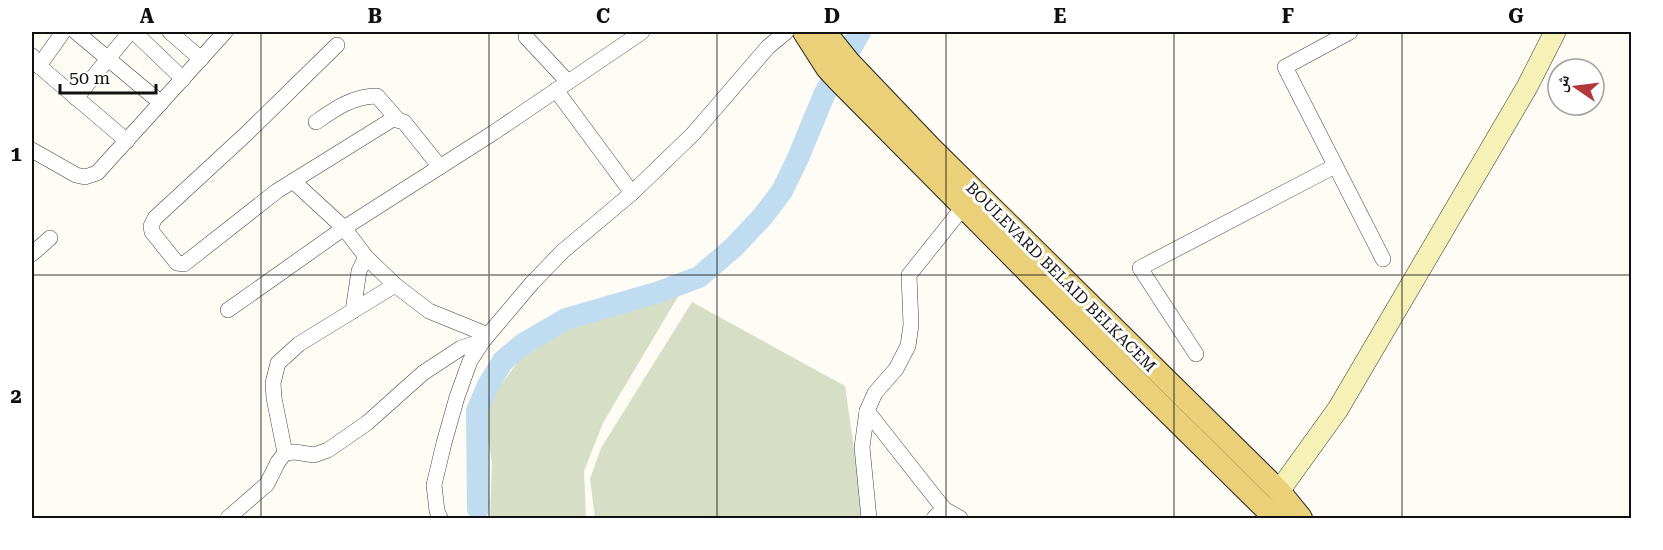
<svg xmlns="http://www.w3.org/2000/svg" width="1663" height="550" viewBox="0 0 1663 550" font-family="'Roboto Serif','Noto Naskh Arabic',serif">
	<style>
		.cemetery { fill: #d6dfc6 }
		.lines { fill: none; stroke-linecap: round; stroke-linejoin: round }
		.river { stroke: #bfdcf0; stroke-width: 22 }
		.street-casing { stroke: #434343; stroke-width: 16 }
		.secondary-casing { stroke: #323232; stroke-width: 22 }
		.primary-casing { stroke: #212121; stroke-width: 24 }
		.street { stroke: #fff; stroke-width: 15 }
		.secondary { stroke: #f6f1b7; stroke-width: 21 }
		.primary { stroke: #e9d079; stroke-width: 22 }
		.grid { fill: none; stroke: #101010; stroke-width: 1.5; stroke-opacity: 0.55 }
		.labels { text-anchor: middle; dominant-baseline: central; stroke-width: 6; stroke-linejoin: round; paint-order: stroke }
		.street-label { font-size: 16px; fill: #101010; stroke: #fff }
		.neatline { fill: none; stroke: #101010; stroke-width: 2 }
		.grid-label { font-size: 20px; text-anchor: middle; font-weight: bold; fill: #101010 }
	</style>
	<rect width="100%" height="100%" fill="#fefcf5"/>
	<!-- cemetery -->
	<g class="cemetery">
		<path d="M683 288 603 423 584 471 586 518H490L492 462 484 419 489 400 521 358 568 325Z"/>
		<path d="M692 302 845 386 864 518H595L590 479 601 448Z"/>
	</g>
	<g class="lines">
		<!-- river -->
		<path class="river" d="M478 509 477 411 488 385 503 361 523 344 566 319 659 292 699 277 734 247 763 216 782 191 798 158 824 95 860 32"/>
		<!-- street casing -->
		<g class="street-casing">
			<g id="street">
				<path d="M76 32 161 103"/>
				<path d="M134 32 183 79"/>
				<path d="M170 32 201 59"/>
				<path d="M1350 32 1285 67 1383 259"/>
				<path d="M526 37 568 82"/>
				<path d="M337 45 245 135 155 218 151 226 152 232 177 263 184 264 277 191 393 119 404 122 440 167"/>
				<path d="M32 56 39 66 127 141"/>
				<path d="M39 66 63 32"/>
				<path d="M556 90 632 193"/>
				<path d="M76 98 130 32"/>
				<path d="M316 122C335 109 353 96 377 96L398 120"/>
				<path d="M32 150 76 175 85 177 97 173 225 32"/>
				<path d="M293 181 344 228 366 257"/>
				<path d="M32 254 50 238"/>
				<path d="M228 310 344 228 493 133 642 32"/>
				<path d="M353 311 359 271 366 257 395 285 429 311 488 335"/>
				<path d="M1196 354 1140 268 1335 166"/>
				<path d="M867 411 862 447 869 518"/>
				<path d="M285 453 274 398 273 383 278 363 299 344 395 285"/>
				<path d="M944 509 960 518"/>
				<path d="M228 518 267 484 278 462 285 453 295 452 314 455 328 450 367 423 423 373 461 348 483 341"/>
				<path d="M440 518 437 511 434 485 444 443 457 397 470 361 483 341 532 283 563 251 632 193 693 134 768 47 786 32"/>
				<path d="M934 518 944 509 867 411 875 393 896 369 908 346 911 325 909 275 968 201"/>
			</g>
		</g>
		<!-- secondary casing -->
		<g class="secondary-casing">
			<path id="secondary" d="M1279 491 1338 409 1527 87 1555 32"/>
		</g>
		<!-- primary casing -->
		<g class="primary-casing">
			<g id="primary">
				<path d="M804 32 827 68 839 81 1127 372 1275 518"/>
				<path d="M825 32 849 62 931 148 1279 491 1301 518"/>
			</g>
		</g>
		<!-- street -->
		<use href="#street" class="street"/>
		<!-- secondary -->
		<use href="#secondary" class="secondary"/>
		<!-- primary -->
		<use href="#primary" class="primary"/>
	</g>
	<!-- grid -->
	<path class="grid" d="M261 32V518M489 32V518M717 32V518M946 32V518M1174 32V518M1402 32V518M32 275H1632"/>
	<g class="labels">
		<!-- street labels -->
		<g class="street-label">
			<text transform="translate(1061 277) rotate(45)">BOULEVARD BELAID BELKACEM</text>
		</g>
	</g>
	<!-- border -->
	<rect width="1663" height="550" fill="none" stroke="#ffffff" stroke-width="66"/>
	<!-- north arrow -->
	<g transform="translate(1576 87) rotate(284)"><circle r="28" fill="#ffffff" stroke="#9f9f9f" stroke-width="1.5"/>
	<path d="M0-4.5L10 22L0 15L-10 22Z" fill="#b1373a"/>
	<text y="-9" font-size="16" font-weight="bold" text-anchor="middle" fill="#101010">ش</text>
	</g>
	<!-- scale -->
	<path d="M60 84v9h96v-9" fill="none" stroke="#101010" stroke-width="3"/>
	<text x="69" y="84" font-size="18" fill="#101010" stroke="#ffffff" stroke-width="4.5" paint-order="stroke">50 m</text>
	<rect x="33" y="33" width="1597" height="484" class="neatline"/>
	<g class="grid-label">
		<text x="147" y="23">A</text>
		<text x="375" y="23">B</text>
		<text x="603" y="23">C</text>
		<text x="832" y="23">D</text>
		<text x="1060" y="23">E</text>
		<text x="1288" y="23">F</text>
		<text x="1516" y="23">G</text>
		<text x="16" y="161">1</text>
		<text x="16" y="403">2</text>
	</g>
</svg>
